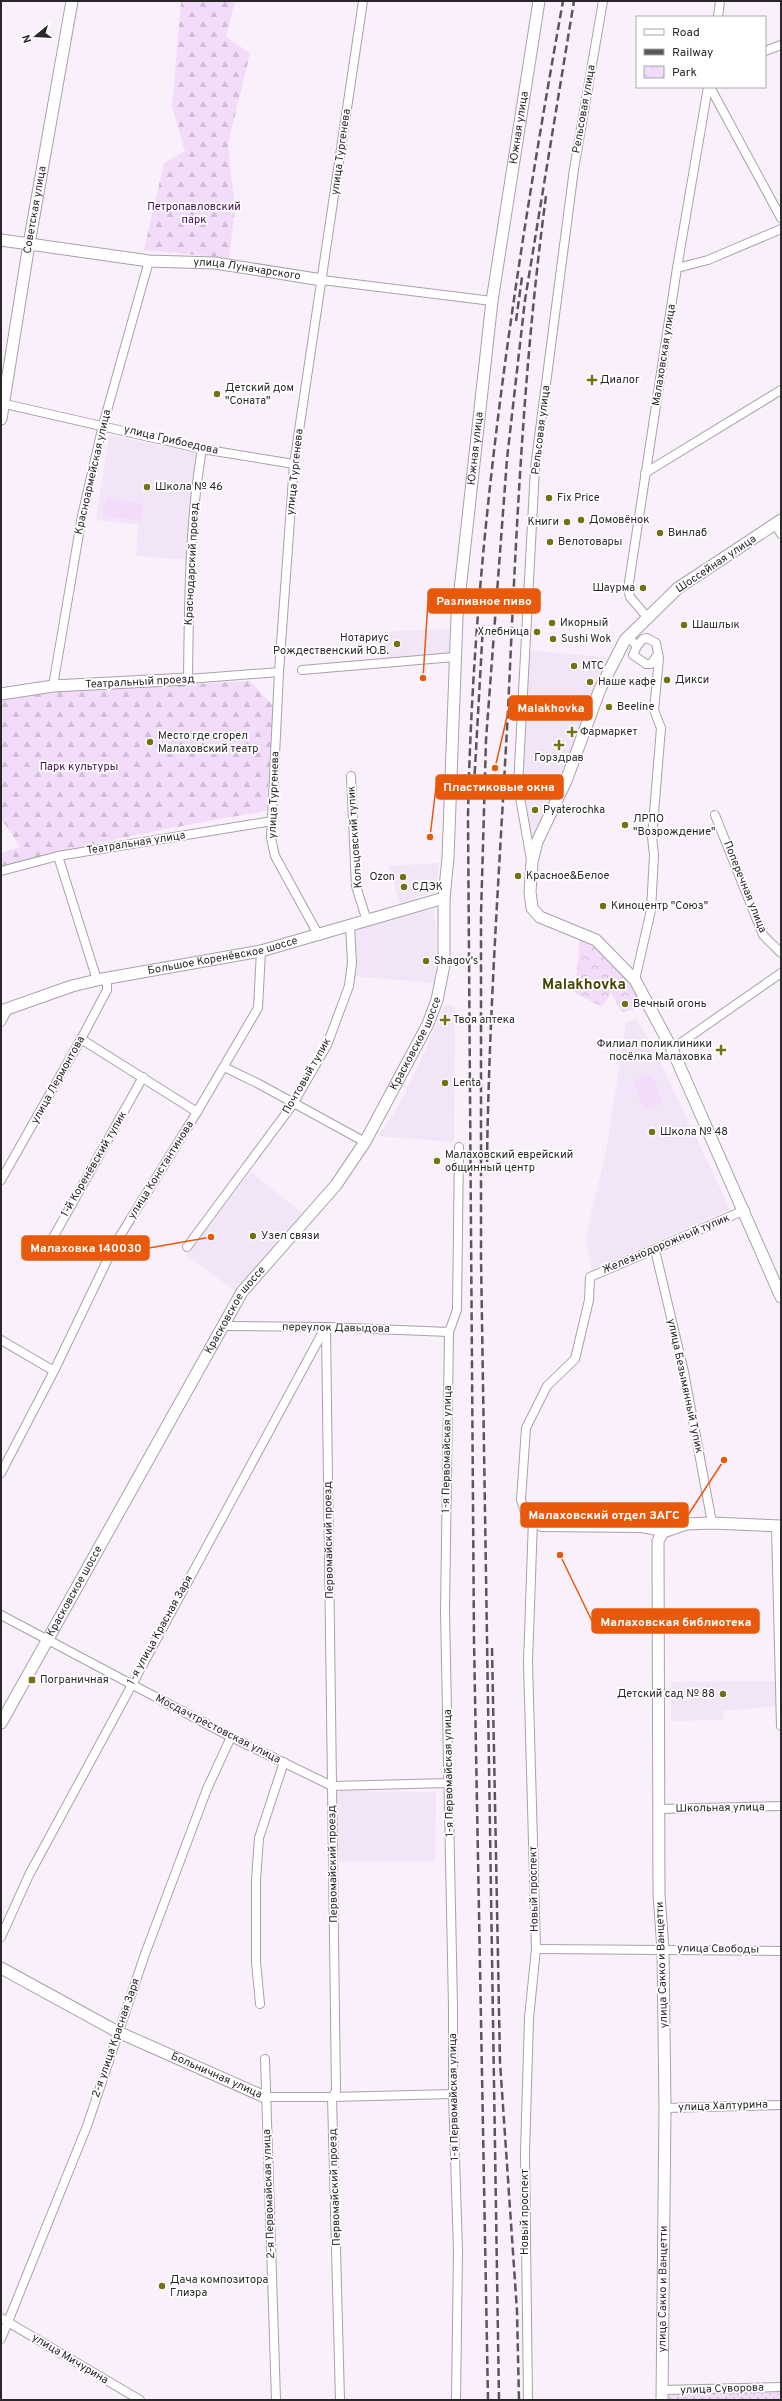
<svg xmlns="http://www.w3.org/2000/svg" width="782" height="2401" viewBox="0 0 782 2401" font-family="Overpass,sans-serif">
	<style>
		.built { fill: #f2e5f7 }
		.grass { fill: #f2dcfa }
		.forest { fill: url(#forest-firs) }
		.park { fill: url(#park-crowns) }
		.garden { fill: url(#garden-dots) }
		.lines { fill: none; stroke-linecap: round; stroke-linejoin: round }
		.street-casing { stroke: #a9a1ab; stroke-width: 10 }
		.secondary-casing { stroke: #a9a1ab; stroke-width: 13 }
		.street { stroke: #fff; stroke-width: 8 }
		.secondary { stroke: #fff; stroke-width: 11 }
		.rail { stroke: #5a565c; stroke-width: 2.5; stroke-dasharray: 8 4; stroke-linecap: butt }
		.poi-dot { fill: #747114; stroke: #fff; stroke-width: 1.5 }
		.labels { text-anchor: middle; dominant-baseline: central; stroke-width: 3.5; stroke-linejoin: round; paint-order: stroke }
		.street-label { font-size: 11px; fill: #2a272b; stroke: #fff }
		.park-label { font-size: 11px; fill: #450756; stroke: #fff }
		.poi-label { font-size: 11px; fill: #2a272b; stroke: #fff; text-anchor: start }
		.district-label { font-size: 15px; font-weight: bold; fill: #484503; stroke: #fff }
		.leader { fill: none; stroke: #e8590c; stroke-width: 1.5 }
		.callout-dot { fill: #e8590c; stroke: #fff; stroke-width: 1.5 }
		.callout { fill: #e8590c; stroke: #e8590c; stroke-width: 1.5 }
		.callout-label { font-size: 12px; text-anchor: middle; font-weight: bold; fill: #fff }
	</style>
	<defs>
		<pattern id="forest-firs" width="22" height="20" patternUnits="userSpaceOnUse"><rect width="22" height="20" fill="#f2dcfa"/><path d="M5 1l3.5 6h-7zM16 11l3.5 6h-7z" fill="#d0bdd6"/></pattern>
		<pattern id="park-crowns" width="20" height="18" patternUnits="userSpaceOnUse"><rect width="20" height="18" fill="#f2dcfa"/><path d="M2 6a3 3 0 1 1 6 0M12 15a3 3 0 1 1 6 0" fill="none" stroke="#d0bdd6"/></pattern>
		<pattern id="garden-dots" width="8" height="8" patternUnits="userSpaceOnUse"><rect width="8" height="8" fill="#f2dcfa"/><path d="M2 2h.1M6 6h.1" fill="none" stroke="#d0bdd6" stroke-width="1.8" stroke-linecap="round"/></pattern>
	</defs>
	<rect width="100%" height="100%" fill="#f9f0fb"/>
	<!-- built -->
	<g class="built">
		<path d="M109 435 196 453 189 560 136 556 138 525 96 520Z"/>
		<path d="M449 629V653L389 660 379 632Z"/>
		<path d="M528 650 610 658 563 779 530 847 520 785Z"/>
		<path d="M439 863 435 891 400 904 389 866Z"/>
		<path d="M433 909 437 934 434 983 352 976 353 930Z"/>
		<path d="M445 1004 455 1006 454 1142 378 1136 397 1109 427 1047Z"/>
		<path d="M637 1020 653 1047 730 1209 592 1270 585 1240 606 1152 626 1022Z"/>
		<path d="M251 1172 303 1214 237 1292 186 1255Z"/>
		<path d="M775 1681 776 1706 723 1711V1720L671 1721V1682Z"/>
		<path d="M341 1791 436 1792 435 1861 336 1862 335 1796Z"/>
	</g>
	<!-- grass -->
	<g class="grass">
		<path d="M106 498 143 504 141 521 103 516Z"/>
		<path d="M651 1074 663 1102 644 1109 633 1081Z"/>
	</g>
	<!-- forest -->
	<g class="forest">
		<path d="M181 1H235L226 37 250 53 228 144 235 210 229 258 144 250 164 163 185 151 172 106Z"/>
		<path d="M250 681 275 708 266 811C177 826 88 843 1 868V853L20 847 1 818V698L58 691Z"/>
	</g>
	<!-- park -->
	<path class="park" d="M580 938C610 955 629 978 646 1007L622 1012 611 993 602 1007 575 993Z"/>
	<!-- garden -->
	<path class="garden" d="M781 2390V2400H667V2395Z"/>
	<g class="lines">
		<!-- street casing -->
		<g class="street-casing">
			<g id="street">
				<path d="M718 17 720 1"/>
				<path d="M765 51 781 45"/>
				<path d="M710 87 781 218"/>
				<path d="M677 268 708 260 781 229"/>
				<path d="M322 280 492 301"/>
				<path d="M1 403 202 449 294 464"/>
				<path d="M202 449C189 525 189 602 188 679L279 672"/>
				<path d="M645 473 781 390"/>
				<path d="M775 523 781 534"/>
				<path d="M647 617 630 597 628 589 677 268 708 87"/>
				<path d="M628 637 637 646 643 639 647 638 656 643 659 658 654 710 661 728 652 837 654 855 651 910 635 980"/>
				<path d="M637 646 633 655 646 664H651L658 654"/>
				<path d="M302 670 454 657"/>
				<path d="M53 686 82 516 103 425 149 261"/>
				<path d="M351 776 356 886 367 921"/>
				<path d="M715 815 763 935 781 953"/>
				<path d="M58 856 97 980"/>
				<path d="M531 860 518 786 535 468 574 169 603 1"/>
				<path d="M1 871 58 856 272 821"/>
				<path d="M319 936 275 856 271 838 279 672 294 464 363 1"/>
				<path d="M1 1022 8 1009"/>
				<path d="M81 1039 197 1112"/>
				<path d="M672 1049 781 973"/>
				<path d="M224 1067 259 1084 365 1142"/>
				<path d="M1 1180 81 1039 107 990V978"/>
				<path d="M187 1247 293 1104 327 1045 349 986 352 963 350 926"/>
				<path d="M655 1250 684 1372 712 1523"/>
				<path d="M45 1252 143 1077"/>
				<path d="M223 1326 326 1327 449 1332"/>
				<path d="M326 1327 336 2091 332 2097 340 2400"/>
				<path d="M1 1340 54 1371"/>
				<path d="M1 1473 54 1371 115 1244 197 1112 258 1008 261 951"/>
				<path d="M533 1519 541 1527 641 1528 663 1532"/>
				<path d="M776 1527 781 1726"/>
				<path d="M1 1615 231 1737 332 1786 449 1783"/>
				<path d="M659 1809 781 1806"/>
				<path d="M1 1937 29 1875 325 1328"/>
				<path d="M536 1949 781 1951"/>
				<path d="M260 2004 256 1962V1880L259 1838 284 1762"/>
				<path d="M265 2059 276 2400"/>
				<path d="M265 2097H332L453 2094"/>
				<path d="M665 2108 781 2105"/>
				<path d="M1 2318 140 2400"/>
				<path d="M1 2339 87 2126 145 1954 207 1789 231 1737"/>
				<path d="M663 2390 781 2387"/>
				<path d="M456 2400 458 2251 453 2094V2007L445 1612 449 1332 457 1310 459 1147"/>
				<path d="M528 2400 525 2153 529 2018 536 1949 528 1663 533 1519 525 1512 521 1500 526 1428 547 1386 575 1359 589 1300 590 1277 745 1210"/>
			</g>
		</g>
		<!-- secondary casing -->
		<g class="secondary-casing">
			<g id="secondary">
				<path id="s1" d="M1 240 149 261 215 263 322 280"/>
				<path id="s2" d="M1 419 29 244 72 1"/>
				<path d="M781 520 678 588 625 640 600 689 566 781 537 842 532 862 530 892 532 908 540 917 596 940 635 980 672 1049 781 1297"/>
				<path d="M1 694 53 686 188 679"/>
				<path id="s3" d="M1 1011 72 986 97 980 261 951 444 898"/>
				<path id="s4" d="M1 1723 242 1292 336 1185 365 1142 428 1024 437 1000 444 965V898L448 858 457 617 492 301 539 1"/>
				<path id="s5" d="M1 1968 118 2032 265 2097"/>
				<path id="s6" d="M662 2400 665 2108 663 1949 659 1895 658 1541 663 1532 686 1524 712 1523 781 1526"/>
			</g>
		</g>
		<!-- street -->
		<use href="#street" class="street"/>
		<!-- secondary -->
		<use href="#secondary" class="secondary"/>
		<!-- rail -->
		<g class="rail">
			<path d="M516 321 522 277"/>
			<path d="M474 786 483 625"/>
			<path d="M487 1162C489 1011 500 861 508 710 516 538 523 367 546 196"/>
			<path d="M492 1648 500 2062 517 2311 519 2400"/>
			<path d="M488 2400 474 1641 468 817C473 542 515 270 563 1"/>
			<path d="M499 2400 481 1258V915L486 740 507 459 525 300 574 1"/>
		</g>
	</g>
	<!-- markers -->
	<g class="poi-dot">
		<path d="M590 374h4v4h4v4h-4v4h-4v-4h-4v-4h4z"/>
		<circle cx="217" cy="394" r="4"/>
		<circle cx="147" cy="487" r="4"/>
		<circle cx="549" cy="498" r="4"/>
		<circle cx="581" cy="520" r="4"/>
		<circle cx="567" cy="522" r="4"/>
		<circle cx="660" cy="533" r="4"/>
		<circle cx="550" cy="542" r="4"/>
		<circle cx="643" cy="588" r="4"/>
		<circle cx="552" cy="623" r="4"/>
		<circle cx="684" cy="625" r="4"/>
		<circle cx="537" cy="632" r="4"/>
		<circle cx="553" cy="639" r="4"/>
		<circle cx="397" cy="644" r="4"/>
		<circle cx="574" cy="666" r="4"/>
		<circle cx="667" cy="680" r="4"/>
		<circle cx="590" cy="682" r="4"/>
		<circle cx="609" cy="707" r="4"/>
		<path d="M570 726h4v4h4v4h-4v4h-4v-4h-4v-4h4z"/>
		<circle cx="150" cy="742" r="4"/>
		<path d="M557 739h4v4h4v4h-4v4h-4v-4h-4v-4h4z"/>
		<circle cx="535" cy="810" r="4"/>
		<circle cx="625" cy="825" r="4"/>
		<circle cx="518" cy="876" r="4"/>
		<circle cx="403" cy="877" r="4"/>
		<circle cx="404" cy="887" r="4"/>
		<circle cx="603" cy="906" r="4"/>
		<circle cx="426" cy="961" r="4"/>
		<circle cx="625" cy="1004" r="4"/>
		<path d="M443 1014h4v4h4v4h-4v4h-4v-4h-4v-4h4z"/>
		<path d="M719 1044h4v4h4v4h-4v4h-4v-4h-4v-4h4z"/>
		<circle cx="445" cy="1083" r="4"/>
		<circle cx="652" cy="1132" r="4"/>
		<circle cx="437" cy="1161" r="4"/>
		<circle cx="253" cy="1236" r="4"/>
		<rect x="28" y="1676" width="8" height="8" rx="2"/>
		<circle cx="723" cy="1694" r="4"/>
		<circle cx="162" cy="2286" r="4"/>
	</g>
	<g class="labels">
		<!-- street labels -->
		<g class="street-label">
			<text transform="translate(584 109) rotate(-80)">Рельсовая улица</text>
			<text stroke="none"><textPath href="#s4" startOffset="1725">Южная улица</textPath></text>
			<text transform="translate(341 152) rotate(-82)">улица Тургенева</text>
			<text stroke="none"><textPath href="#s2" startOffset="212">Советская улица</textPath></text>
			<text stroke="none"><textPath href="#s1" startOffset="248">улица Луначарского</textPath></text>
			<text transform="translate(664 355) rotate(-81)">Малаховская улица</text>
			<text transform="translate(541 430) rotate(-83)">Рельсовая улица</text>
			<text transform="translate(171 440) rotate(13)">улица Грибоедова</text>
			<text stroke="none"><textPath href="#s4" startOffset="1401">Южная улица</textPath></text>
			<text transform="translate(93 472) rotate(-77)">Красноармейская улица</text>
			<text transform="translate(295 472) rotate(-84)">улица Тургенева</text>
			<text transform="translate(192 564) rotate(-87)">Краснодарский проезд</text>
			<text transform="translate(716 564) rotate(-34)">Шоссейная улица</text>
			<text transform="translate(140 682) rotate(-3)">Театральный проезд</text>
			<text transform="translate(274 795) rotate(-88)">улица Тургенева</text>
			<text transform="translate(355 837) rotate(-94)">Кольцовский тупик</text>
			<text transform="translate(136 843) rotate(-9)">Театральная улица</text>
			<text transform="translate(745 887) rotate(68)">Поперечная улица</text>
			<text stroke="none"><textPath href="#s3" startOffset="229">Большое Коренёвское шоссе</textPath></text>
			<text stroke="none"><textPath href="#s4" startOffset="799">Красковское шоссе</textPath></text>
			<text transform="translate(307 1076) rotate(-60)">Почтовый тупик</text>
			<text transform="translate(58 1080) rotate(-61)">улица Лермонтова</text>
			<text transform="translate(94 1164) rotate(-60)">1-й Коренёвский тупик</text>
			<text transform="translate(161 1170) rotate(-58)">улица Константинова</text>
			<text transform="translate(666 1244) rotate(-23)">Железнодорожный тупик</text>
			<text stroke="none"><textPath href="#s4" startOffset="475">Красковское шоссе</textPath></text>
			<text transform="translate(336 1328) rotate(1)">переулок Давыдова</text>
			<text transform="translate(685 1386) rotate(78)">улица Безымянный Тупик</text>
			<text transform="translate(447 1449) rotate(-89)">1-я Первомайская улица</text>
			<text transform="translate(329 1540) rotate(-91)">Первомайский проезд</text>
			<text stroke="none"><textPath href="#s4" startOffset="151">Красковское шоссе</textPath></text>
			<text transform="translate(160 1630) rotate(-61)">1-я улица Красная Заря</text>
			<text transform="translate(218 1729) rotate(27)">Мосдачтрестовская улица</text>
			<text transform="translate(449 1773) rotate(-91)">1-я Первомайская улица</text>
			<text transform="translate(720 1808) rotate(-1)">Школьная улица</text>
			<text transform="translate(333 1864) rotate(-91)">Первомайский проезд</text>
			<text transform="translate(534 1889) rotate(-91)">Новый проспект</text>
			<text transform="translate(718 1949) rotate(1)">улица Свободы</text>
			<text transform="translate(662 1965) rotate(-92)">улица Сакко и Ванцетти</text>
			<text transform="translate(116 2038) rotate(-71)">2-я улица Красная Заря</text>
			<text stroke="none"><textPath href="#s5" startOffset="241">Больничная улица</textPath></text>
			<text transform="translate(454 2097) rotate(-91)">1-я Первомайская улица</text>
			<text transform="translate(723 2106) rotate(-2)">улица Халтурина</text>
			<text transform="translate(335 2187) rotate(-92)">Первомайский проезд</text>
			<text transform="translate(269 2194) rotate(-92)">2-я Первомайская улица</text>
			<text transform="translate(525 2212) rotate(-90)">Новый проспект</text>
			<text stroke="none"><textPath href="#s6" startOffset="111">улица Сакко и Ванцетти</textPath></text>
			<text transform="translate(70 2359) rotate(31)">улица Мичурина</text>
			<text transform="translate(722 2389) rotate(-2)">улица Суворова</text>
		</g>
		<!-- park labels -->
		<g class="park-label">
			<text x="194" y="207">Петропавловский<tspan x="194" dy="13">парк</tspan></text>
			<text x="79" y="767">Парк культуры</text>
		</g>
		<!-- poi labels -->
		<g class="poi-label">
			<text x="600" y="380">Диалог</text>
			<text x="225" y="388">Детский дом<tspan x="225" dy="13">"Соната"</tspan></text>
			<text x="155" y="487">Школа № 46</text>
			<text x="557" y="498">Fix Price</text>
			<text x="589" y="520">Домовёнок</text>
			<text x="559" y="522" text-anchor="end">Книги</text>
			<text x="668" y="533">Винлаб</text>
			<text x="558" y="542">Велотовары</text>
			<text x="635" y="588" text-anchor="end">Шаурма</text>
			<text x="560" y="623">Икорный</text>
			<text x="692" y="625">Шашлык</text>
			<text x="529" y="632" text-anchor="end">Хлебница</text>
			<text x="389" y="638" text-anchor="end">Нотариус<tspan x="389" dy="13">Рождественский Ю.В.</tspan></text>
			<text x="561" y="639">Sushi Wok</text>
			<text x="582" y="666">МТС</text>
			<text x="675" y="680">Дикси</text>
			<text x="598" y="682">Наше кафе</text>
			<text x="617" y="707">Beeline</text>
			<text x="580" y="732">Фармаркет</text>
			<text x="158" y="736">Место где сгорел<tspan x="158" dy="13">Малаховский театр</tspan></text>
			<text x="559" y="758" text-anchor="middle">Горздрав</text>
			<text x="543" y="810">Pyaterochka</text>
			<text x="633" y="819">ЛРПО<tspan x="633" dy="13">"Возрождение"</tspan></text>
			<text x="526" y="876">Красное&amp;Белое</text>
			<text x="395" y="877" text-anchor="end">Ozon</text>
			<text x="412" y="887">СДЭК</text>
			<text x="611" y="906">Киноцентр "Союз"</text>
			<text x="434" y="961">Shagov's</text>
			<text x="633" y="1004">Вечный огонь</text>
			<text x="453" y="1020">Твоя аптека</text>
			<text x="712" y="1044" text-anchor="end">Филиал поликлиники<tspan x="712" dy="13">посёлка Малаховка</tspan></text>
			<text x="453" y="1083">Lenta</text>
			<text x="660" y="1132">Школа № 48</text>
			<text x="445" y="1155">Малаховский еврейский<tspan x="445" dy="13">общинный центр</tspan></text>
			<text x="261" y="1236">Узел связи</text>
			<text x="40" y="1680">Пограничная</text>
			<text x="715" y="1694" text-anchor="end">Детский сад № 88</text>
			<text x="170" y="2280">Дача композитора<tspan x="170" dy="13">Глиэра</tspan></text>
		</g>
		<!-- district labels -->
		<g class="district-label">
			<text x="584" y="985">Malakhovka</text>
		</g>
	</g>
	<!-- callouts -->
	<path class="leader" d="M423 678L428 601M495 768L509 708M430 837L436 787M211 1237L149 1248M724 1460L688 1515M560 1555L592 1621"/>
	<g class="callout-dot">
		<circle cx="423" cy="678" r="4"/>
		<circle cx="495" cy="768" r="4"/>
		<circle cx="430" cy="837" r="4"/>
		<circle cx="211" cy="1237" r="4"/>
		<circle cx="724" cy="1460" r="4"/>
		<circle cx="560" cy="1555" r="4"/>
	</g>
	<g class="callout">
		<rect x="428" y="589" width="112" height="24" rx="4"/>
		<rect x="509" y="696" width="83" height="24" rx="4"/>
		<rect x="436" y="775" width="127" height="24" rx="4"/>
		<rect x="22" y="1236" width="127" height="24" rx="4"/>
		<rect x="521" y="1503" width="167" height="24" rx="4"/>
		<rect x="592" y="1609" width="167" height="24" rx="4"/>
	</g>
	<g class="callout-label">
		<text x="484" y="605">Разливное пиво</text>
		<text x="551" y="712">Malakhovka</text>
		<text x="499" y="791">Пластиковые окна</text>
		<text x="86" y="1252">Малаховка 140030</text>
		<text x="604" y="1519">Малаховский отдел ЗАГС</text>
		<text x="676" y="1626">Малаховская библиотека</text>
	</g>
	<!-- border -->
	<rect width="782" height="2401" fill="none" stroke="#2a272b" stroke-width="4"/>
	<!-- legend -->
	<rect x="636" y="16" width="130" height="72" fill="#ffffff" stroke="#aaa9aa"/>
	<rect x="644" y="29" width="20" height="6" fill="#ffffff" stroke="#aaa9aa"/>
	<text x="672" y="36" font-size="12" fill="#2a272b">Road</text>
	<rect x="644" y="49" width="20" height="6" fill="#5a565c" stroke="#aaa9aa"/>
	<text x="672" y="56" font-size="12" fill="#2a272b">Railway</text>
	<rect x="644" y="66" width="20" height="12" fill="url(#park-crowns)" stroke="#aaa9aa"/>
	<text x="672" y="76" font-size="12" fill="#2a272b">Park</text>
	<!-- north arrow -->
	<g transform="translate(36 36) rotate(252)" stroke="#ffffff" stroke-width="3" paint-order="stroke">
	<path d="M0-3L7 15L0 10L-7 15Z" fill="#2a272b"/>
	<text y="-6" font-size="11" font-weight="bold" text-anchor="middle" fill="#2a272b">N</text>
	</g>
</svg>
